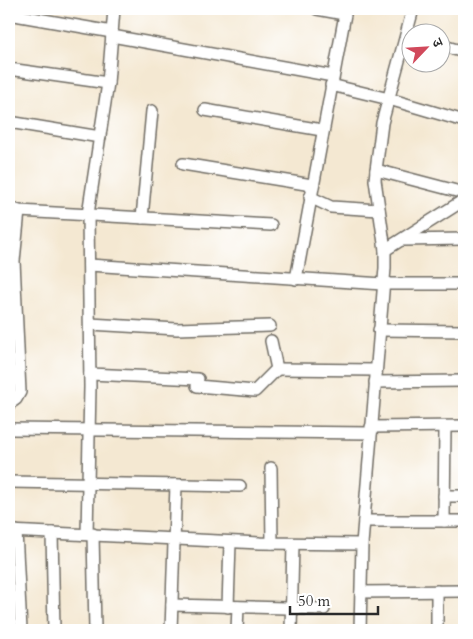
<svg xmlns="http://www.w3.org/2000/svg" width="473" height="639" viewBox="0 0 473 639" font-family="Cardo,'Noto Serif Devanagari',serif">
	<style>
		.building { fill: #dca48f }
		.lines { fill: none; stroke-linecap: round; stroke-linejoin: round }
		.street-casing { stroke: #716d65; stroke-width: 14 }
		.street { stroke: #fff; stroke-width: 11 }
	</style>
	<rect width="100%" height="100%" fill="#fff"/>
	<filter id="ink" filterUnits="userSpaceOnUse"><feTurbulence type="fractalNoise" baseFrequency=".02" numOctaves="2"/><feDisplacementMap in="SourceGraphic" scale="10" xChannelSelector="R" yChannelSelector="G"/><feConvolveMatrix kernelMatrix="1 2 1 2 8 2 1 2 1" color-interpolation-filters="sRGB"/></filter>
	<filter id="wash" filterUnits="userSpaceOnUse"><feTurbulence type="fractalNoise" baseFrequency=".0096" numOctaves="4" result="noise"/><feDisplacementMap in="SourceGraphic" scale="20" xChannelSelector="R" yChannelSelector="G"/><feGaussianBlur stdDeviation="1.12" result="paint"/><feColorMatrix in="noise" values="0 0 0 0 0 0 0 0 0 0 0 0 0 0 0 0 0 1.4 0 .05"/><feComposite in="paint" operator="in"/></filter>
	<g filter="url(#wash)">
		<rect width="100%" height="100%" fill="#f4e8d2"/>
		<g id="blocks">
			<!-- building -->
			<path class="building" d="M9 617H13L14 630H9Z"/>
		</g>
	</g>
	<g filter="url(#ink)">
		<use href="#blocks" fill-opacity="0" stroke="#716d65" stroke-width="1"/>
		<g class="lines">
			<!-- street casing -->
			<g class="street-casing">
				<g id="street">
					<path d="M317 9 344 14"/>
					<path d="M9 14 112 32"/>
					<path d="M112 36 333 76"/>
					<path d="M440 45 464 52"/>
					<path d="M9 69 108 83"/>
					<path d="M331 85 389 99 464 121"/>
					<path d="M205 110 322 130"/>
					<path d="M9 122 100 137"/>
					<path d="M183 164 312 185"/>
					<path d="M376 170 464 193"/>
					<path d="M310 197 331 207 379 210"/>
					<path d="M9 207 19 211 271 225"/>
					<path d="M142 218 152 111"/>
					<path d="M403 240 464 239"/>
					<path d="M385 250 464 200"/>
					<path d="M89 265 383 284H464"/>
					<path d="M296 279 346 9"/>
					<path d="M90 324 177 329 270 326"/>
					<path d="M379 330 464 331"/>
					<path d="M277 369 376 370"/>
					<path d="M90 374 198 379"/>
					<path d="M375 382 464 381"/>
					<path d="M197 386 255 391 277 369 271 341"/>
					<path d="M9 404 16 399 20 392 14 261 19 211"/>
					<path d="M371 427 464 426"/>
					<path d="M9 429 371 433"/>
					<path d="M271 468 272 543"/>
					<path d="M9 482 240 486"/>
					<path d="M444 496H464"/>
					<path d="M364 521H464"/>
					<path d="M444 521 445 427"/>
					<path d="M9 531 260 543 362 544"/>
					<path d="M16 531 21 630"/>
					<path d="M52 533 54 630"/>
					<path d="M87 534 90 387 88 214 108 83 114 9"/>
					<path d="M93 534 95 630"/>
					<path d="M437 591V630"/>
					<path d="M361 592 464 591"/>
					<path d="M172 605 324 609"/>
					<path d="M228 607 230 542"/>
					<path d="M171 630 176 485"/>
					<path d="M237 630 238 607"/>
					<path d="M291 630 293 544"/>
					<path d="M360 630 362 544 385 268V250L375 180 376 170 382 123 413 9"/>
				</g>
			</g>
			<!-- street -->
			<use href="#street" class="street"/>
		</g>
	</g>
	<!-- margin -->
	<rect width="473" height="639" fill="none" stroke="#fff" stroke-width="30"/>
	<!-- north arrow -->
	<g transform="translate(426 48) rotate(65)"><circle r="24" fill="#ffffff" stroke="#aaaaaa"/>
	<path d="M0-4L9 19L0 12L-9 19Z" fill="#d1495b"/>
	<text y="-8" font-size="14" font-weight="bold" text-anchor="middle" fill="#2b2b2b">उ</text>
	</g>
	<!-- scale -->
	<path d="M290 606v8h88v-8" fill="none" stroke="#2b2b2b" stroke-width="2.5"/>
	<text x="298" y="606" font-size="15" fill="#2b2b2b" stroke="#ffffff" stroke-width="4" paint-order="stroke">50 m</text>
</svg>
